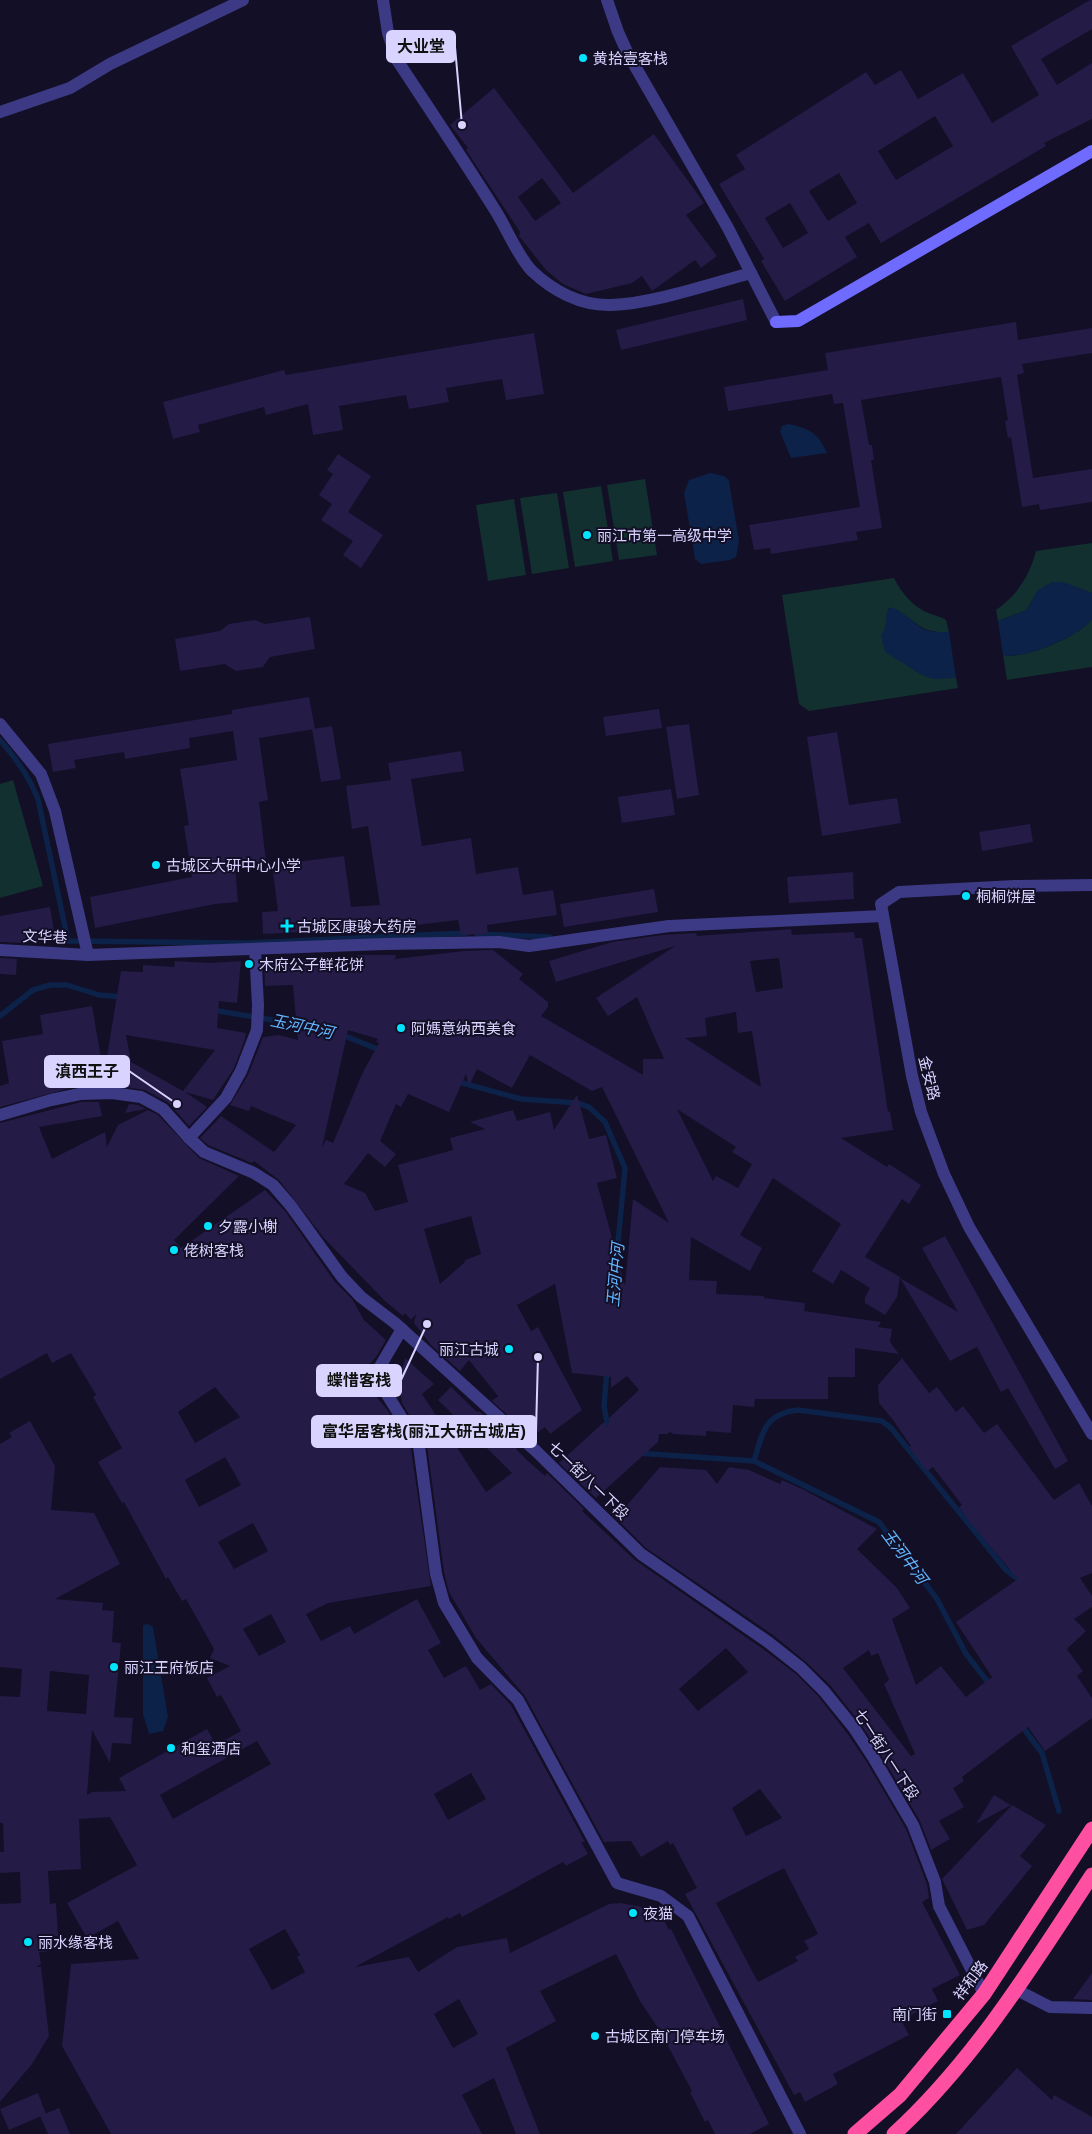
<svg xmlns="http://www.w3.org/2000/svg" width="1092" height="2134" viewBox="0 0 1092 2134" font-family="'Golos Text','Noto Sans SC',sans-serif">
	<style>
		.green { fill: #12302f }
		.water { fill: #0c2248 }
		.lines { fill: none; stroke-linecap: round; stroke-linejoin: round }
		.stream { stroke: #0c2248; stroke-width: 5.5 }
		.building { fill: #241b47; fill-rule: evenodd }
		.street { stroke: #3d3a85; stroke-width: 12 }
		.secondary { stroke: #6f6bff; stroke-width: 12 }
		.highway { stroke: #ff4fa3; stroke-width: 15 }
		.poi-dot { fill: #00e5ff; stroke: #130f26; stroke-width: 2 }
		.labels { text-anchor: middle; dominant-baseline: central; stroke-width: 4; stroke-linejoin: round; paint-order: stroke }
		.poi-label { font-size: 15px; fill: #d9d4ff; stroke: #130f26; text-anchor: start }
		.street-label { font-size: 15px; fill: #d9d4ff; stroke: #130f26 }
		.water-label { font-size: 16px; font-style: italic; fill: #62b6ff; stroke: #130f26 }
		.leader { fill: none; stroke: #d9d4ff; stroke-width: 2 }
		.callout-dot { fill: #d9d4ff; stroke: #130f26; stroke-width: 2 }
		.callout { fill: #d9d4ff; stroke: #d9d4ff; stroke-width: 2 }
		.callout-label { font-size: 16px; text-anchor: middle; font-weight: bold; fill: #111 }
	</style>
	<rect width="100%" height="100%" fill="#130f26"/>
	<!-- green -->
	<g class="green">
		<path d="M645 479 657 555 619 560 607 485Z"/>
		<path d="M601 486 613 561 575 567 563 492Z"/>
		<path d="M557 493 569 568 532 574 520 498Z"/>
		<path d="M514 499 526 575 488 581 476 505Z"/>
		<path d="M1092 543V593C1059 580 1044 574 1027 610L998 621 996 610C1017 595 1029 577 1036 551Z"/>
		<path d="M894 578C902 594 914 608 931 614 936 616 942 617 946 620L949 632C915 634 916 616 889 608L885 629C909 666 908 679 956 678L958 688 809 711 799 704 782 595Z"/>
		<path d="M1092 619V667L1007 680 1003 655C1024 660 1080 636 1092 619Z"/>
		<path d="M13 780 43 886 0 898V784Z"/>
	</g>
	<!-- water -->
	<g class="water">
		<path d="M788 424C809 428 818 433 827 453L791 458 780 432 782 426Z"/>
		<path d="M710 473 724 476 729 481 739 541 736 557 730 560 701 564 695 559 684 493 689 480Z"/>
		<path d="M1052 582H1063L1092 593V619C1080 636 1024 660 1003 655L998 621 1027 610 1037 591Z"/>
		<path d="M892 607C918 620 915 634 949 632L956 678 933 679 922 675 885 652 881 635 885 629 887 611Z"/>
		<path d="M148 1624 153 1627 168 1717 163 1731 149 1734 143 1714V1625Z"/>
	</g>
	<g class="lines">
		<!-- stream -->
		<g class="stream">
			<path d="M0 740C16 758 29 777 38 799L68 941 247 943 467 933"/>
			<path d="M477 934 550 937"/>
			<path d="M212 1010 304 1025"/>
			<path d="M0 1016 33 990 50 985H67L99 995 123 997"/>
			<path d="M340 1034 382 1051"/>
			<path d="M455 1081 521 1099 578 1103 589 1107 605 1122 625 1168 616 1264"/>
			<path d="M607 1370 604 1406 609 1432"/>
			<path d="M637 1453 754 1461 879 1522 937 1599 966 1654 991 1686"/>
			<path d="M754 1461C763 1432 764 1414 798 1410L882 1421 891 1428 1006 1570 1022 1582"/>
			<path d="M1021 1725 1042 1753 1059 1811"/>
		</g>
	</g>
	<!-- building -->
	<g class="building">
		<path d="M1090 0H1092V29L1041 59 1057 85 1092 63V119L1044 143 1046 146 881 243 869 223 845 237 857 257 785 301 761 261 764 259 719 184 745 169 736 155 866 72 875 85 901 70 918 99 963 73 992 123 1039 95 1011 46ZM935 116 953 146 896 180 878 151ZM839 173 857 203 828 221 809 191ZM790 203 808 233 783 248 765 218Z"/>
		<path d="M494 88 573 193 654 134 704 203 686 215 717 256 701 268 695 260 652 291 642 276 632 283 586 294 563 284 546 270 519 236 520 232 466 150 468 148 450 125ZM542 178 561 203 535 221 518 197Z"/>
		<path d="M743 299 747 320 621 350 616 330Z"/>
		<path d="M1016 322 1018 340 1092 328V353L1022 364 1024 373 1017 375 1033 478 1092 469V502L1040 510 1039 504 1022 507 1011 437 1008 438 1005 421 1008 420 1001 377 861 400 869 445H872L874 460H871L882 528 856 532 858 540 771 554 770 548 754 550 749 525 860 507 843 403 834 404 832 394 728 411 724 387 828 370 825 353Z"/>
		<path d="M534 333 544 394 506 400 502 379 446 388 449 402 409 409 406 395 339 406 343 430 313 435 308 404 266 415 264 407 198 425 200 432 173 439 163 402 284 370 286 375Z"/>
		<path d="M338 454 371 476 348 512 383 535 361 568 343 555 353 541 321 520 332 504 319 495 333 474 327 470Z"/>
		<path d="M310 617 315 649 270 657 263 667 236 671 225 664 180 671 175 639 220 631 229 624 255 620 265 624Z"/>
		<path d="M309 697 315 729 259 738 268 800 259 802 266 861 235 865 238 902 215 904 95 928 90 897 192 877 184 826 189 825 180 769 237 760 233 731 189 738 190 748 125 759 124 752 74 760 76 768 53 772 48 744 232 714V710Z"/>
		<path d="M659 709 662 728 606 736 603 717Z"/>
		<path d="M689 724 699 795 677 799 666 727Z"/>
		<path d="M332 726 341 779 321 782 312 729Z"/>
		<path d="M837 732 849 805 897 798 901 823 822 836 807 737Z"/>
		<path d="M461 751 464 771 411 779 422 846 471 838 476 874 518 867 523 895 553 890 557 915 487 925 488 934 461 935 458 920 400 927 263 934 262 912 278 911 272 865 344 856 351 907 380 905 368 826 352 829 346 786 391 780 388 763Z"/>
		<path d="M671 789 675 815 622 823 618 797Z"/>
		<path d="M1030 824 1033 842 982 851 979 832Z"/>
		<path d="M853 872 854 899 789 903 787 877Z"/>
		<path d="M654 889 658 912 564 927 560 904Z"/>
		<path d="M50 907 55 937 24 943 0 942V916Z"/>
		<path d="M791 929 792 935 854 932 855 938H862L888 1112 890 1111 893 1130 841 1138 887 1167 889 1164 921 1185 909 1204 902 1199 865 1257 900 1277 897 1297 885 1315 865 1303V1297L870 1288 841 1270 833 1284 812 1271 841 1224 773 1178 740 1235 762 1248 750 1271 691 1237 689 1280 717 1281 716 1294 764 1296V1298L805 1303 804 1311 881 1322 878 1327 892 1329 890 1342 899 1354 855 1348V1377H828V1399H755L754 1407 733 1405 731 1433 706 1431V1436L673 1434 670 1432 667 1434H659L658 1442 596 1498 559 1463 604 1422 608 1428 609 1418 639 1390 627 1376 611 1388V1377L572 1373 555 1284 517 1305 531 1331 538 1327 582 1410 550 1434 545 1427 532 1437 492 1401 498 1396 469 1360 460 1371 431 1345 414 1323 416 1314 411 1320 405 1313 403 1316 385 1301 323 1237 279 1180 254 1161 252 1163 208 1145 200 1138 221 1116 274 1152 296 1125 251 1106 249 1111 230 1105 248 1075 263 1037 279 1035 298 1040 293 985 265 986 264 963 318 960 353 971 357 955H396L395 959 464 951 493 950 523 974 519 979 548 1002V1007L541 1016 643 1075V1059H664L637 997 608 1016 596 998 675 946 556 982 549 961 612 942 662 935 696 933 697 936ZM779 958 783 988 756 992 750 961ZM736 1012 738 1033 752 1031 761 1087 685 1038 707 1036 705 1018ZM348 1030 378 1039 376 1042 379 1043 362 1074 333 1143 326 1140 322 1147ZM530 1055 592 1091 602 1087 669 1223 633 1199 625 1286 597 1183 617 1178 606 1135 589 1139 577 1095 554 1130 550 1112 517 1121 513 1110 470 1122 485 1129 450 1138 453 1150 398 1165 408 1202 375 1211 365 1193 344 1184 368 1153 385 1167 396 1154 380 1141 396 1104 401 1107 408 1094 449 1112 466 1074 469 1086 477 1069 512 1088ZM677 1109 736 1147 732 1152 752 1164 738 1188 716 1176 713 1181ZM471 1216 481 1254 465 1260V1262L440 1284 424 1229Z"/>
		<path d="M0 958 17 959 16 975 0 974Z"/>
		<path d="M175 961 209 963 241 961 237 1003 219 1001 217 1028 246 1033 245 1039 234 1068 213 1100 185 1092 207 1107 189 1126 169 1103 145 1090 113 1085 78 1086 0 1107V1086L9 1083 2 1041 43 1034 40 1015 92 1006 104 1075 121 971 143 972V965L174 967ZM126 1035 215 1050 183 1091 131 1062Z"/>
		<path d="M81 1102H99L102 1116 39 1127 52 1159 105 1132 107 1147 118 1125 148 1110 158 1115 199 1158 239 1176 174 1240 181 1248 265 1190 285 1211 335 1282 352 1299 364 1320 386 1340 376 1357 359 1375 388 1411 411 1449 431 1586 328 1603 306 1614 321 1641 350 1626 354 1634 417 1599 441 1643 428 1650 444 1678 466 1666 480 1690 491 1684 511 1705 585 1842H581L588 1854 566 1866 563 1862 462 1917 460 1913 449 1919 448 1917 355 1967 409 1957 418 1972 457 1947 507 1938 510 1953 609 1904 620 1903 642 1907 658 1915 665 1922 669 1930 671 1929 769 2124 750 2134H715L708 2120 705 2122 690 2092 692 2091 660 2031 640 2001 616 1954 540 1991 556 2021 506 2048 540 2134H516L494 2078 462 2095 482 2134H111L62 2046 71 1964 139 1959 118 1921 87 1938 67 1903 137 1865 110 1817 79 1819 81 1869 48 1871 50 1904 56 1903 58 1936H49L50 1951 39 1952 41 1964 36 1967H41L49 2036 32 2064 0 2102V1904L21 1903 20 1872 0 1873V1852H4L3 1823H0V1696L20 1697 22 1669 0 1667V1444L12 1437 9 1433 30 1421 55 1466 51 1510 94 1513 120 1564 55 1599 103 1603 102 1610 114 1611 112 1642 121 1643 114 1717 133 1718 131 1744 112 1743 110 1763 92 1730 87 1795 92 1792 126 1791 119 1778 207 1729 216 1745 241 1731 221 1695 217 1697 207 1678 230 1666 210 1658 214 1649 186 1599 182 1601 168 1577 166 1579 124 1502 122 1503 98 1462 122 1448 93 1397 96 1395 71 1353 52 1363 47 1353 0 1379V1123ZM215 1387 240 1417 195 1443 178 1412ZM225 1457 241 1485 199 1507 185 1480ZM253 1523 268 1551 234 1569 218 1542ZM271 1614 286 1642 259 1656 243 1629ZM50 1671 89 1675 86 1714 47 1711ZM257 1741 271 1764 173 1819 160 1795ZM471 1773 486 1799 448 1820 434 1794ZM285 1929 300 1955 297 1957 305 1972 272 1990 249 1949ZM459 1999 478 2034 453 2048 434 2014Z"/>
		<path d="M129 1104 138 1105 146 1109 125 1113Z"/>
		<path d="M945 1236 1068 1461 1055 1469 1008 1388 1001 1392 977 1347 950 1361 900 1278 958 1312 922 1248Z"/>
		<path d="M405 1358 434 1384 422 1394 486 1492 512 1473 438 1400 451 1387 477 1412 479 1411 519 1447 516 1449 528 1461 545 1476 547 1473 584 1509 582 1511 635 1560 763 1649 796 1674 818 1696 847 1733 866 1761 906 1829 927 1884 929 1898 922 1902 960 1975 932 1989 938 2001 901 2020 909 2035 833 2074 838 2084 805 2102 800 2092 794 2095 685 1894 697 1888 673 1843 670 1845 668 1841 641 1857 631 1841 604 1842 525 1696 476 1638 449 1592 444 1572 427 1445 402 1403 399 1382ZM726 1648 748 1672 698 1711 679 1689ZM760 1789 782 1818 746 1836 732 1808ZM784 1868 818 1934 804 1941 809 1949 795 1957 798 1961 758 1982 716 1903Z"/>
		<path d="M902 1358 929 1393 937 1387 956 1412 963 1406 984 1433 997 1424 1054 1500 1079 1483 1092 1506V1573L1080 1578 1092 1596V1607L1074 1619 1086 1631 1067 1649 1083 1671 1077 1676 1092 1698V1718L1045 1751 1028 1727 962 1777 964 1781 953 1788 964 1807 939 1821 950 1839 931 1850 920 1821 880 1753 860 1723 830 1685 806 1662 773 1635 646 1548 616 1518 660 1467 706 1470 717 1484 729 1467 749 1470 780 1484 782 1480 804 1490 877 1529 857 1549 897 1588 910 1608 892 1619 916 1685 941 1666 966 1697 992 1677 956 1622 1018 1579 968 1520 959 1507 962 1505 933 1467 927 1471 909 1447 911 1446 893 1420 879 1403 878 1385ZM869 1650 871 1656 878 1653 889 1680 884 1684 915 1754 911 1756 843 1668Z"/>
		<path d="M994 1795 1011 1805 976 1824Z"/>
		<path d="M1012 1805 1046 1825 1020 1856 1032 1866 984 1925 967 1930 942 1879Z"/>
		<path d="M1092 1973V2000L1073 1999Z"/>
		<path d="M1017 2068 1052 2100 1054 2095 1092 2117V2134H956Z"/>
		<path d="M38 2093 46 2114 9 2130 0 2109Z"/>
		<path d="M59 2108 70 2134H48L40 2116Z"/>
	</g>
	<g class="lines">
		<!-- street -->
		<g class="street">
			<path d="M383 0 388 33 397 60C430 110 463 159 495 210 506 227 518 257 532 271 553 291 581 306 611 305 651 304 710 284 751 273"/>
			<path d="M607 0 618 32 628 54 728 228 776 322"/>
			<path d="M0 112 70 88 110 64 243 0"/>
			<path d="M0 724 41 774 55 811 88 955"/>
			<path d="M1092 885 1015 886 899 892 881 904 912 1076 921 1112 944 1174 969 1227 1092 1434"/>
			<path d="M0 950 88 955 384 944 499 942 529 946 669 926 883 916"/>
			<path d="M0 1115 51 1100 80 1094 112 1093 141 1097 163 1109 189 1138 204 1152 254 1173 273 1185 291 1206 342 1277 361 1297 395 1323 537 1452 641 1554 768 1642 801 1668 824 1691 854 1728 873 1757 913 1825 935 1882 939 1906 984 1994"/>
			<path d="M189 1138 226 1098 241 1071 257 1030 258 1005 255 949"/>
			<path d="M402 1329 375 1375 419 1446 436 1574 444 1603 477 1658 518 1700 617 1883 661 1896 688 1916 800 2134"/>
			<path d="M1015 1989 1050 2007 1092 2008"/>
		</g>
		<!-- secondary -->
		<path class="secondary" d="M776 322 798 321 1092 151"/>
		<!-- highway -->
		<g class="highway">
			<path d="M855 2134 900 2095 984 1994 1092 1829"/>
			<path d="M894 2134C974 2061 1033 1965 1092 1875"/>
		</g>
	</g>
	<!-- markers -->
	<g class="poi-dot">
		<circle cx="583" cy="58" r="5"/>
		<circle cx="587" cy="535" r="5"/>
		<circle cx="156" cy="865" r="5"/>
		<circle cx="966" cy="896" r="5"/>
		<path d="M284.5 918.5h5v5h5v5h-5v5h-5v-5h-5v-5h5z"/>
		<circle cx="249" cy="964" r="5"/>
		<circle cx="401" cy="1028" r="5"/>
		<circle cx="208" cy="1226" r="5"/>
		<circle cx="174" cy="1250" r="5"/>
		<circle cx="509" cy="1349" r="5"/>
		<circle cx="114" cy="1667" r="5"/>
		<circle cx="171" cy="1748" r="5"/>
		<circle cx="633" cy="1913" r="5"/>
		<circle cx="28" cy="1942" r="5"/>
		<rect x="942" y="2009" width="10" height="10" rx="2.5"/>
		<circle cx="595" cy="2036" r="5"/>
	</g>
	<g class="labels">
		<!-- poi labels -->
		<g class="poi-label">
			<text x="593" y="58">黄拾壹客栈</text>
			<text x="597" y="535">丽江市第一高级中学</text>
			<text x="166" y="865">古城区大研中心小学</text>
			<text x="976" y="896">桐桐饼屋</text>
			<text x="297" y="926">古城区康骏大药房</text>
			<text x="259" y="964">木府公子鲜花饼</text>
			<text x="411" y="1028">阿媽意纳西美食</text>
			<text x="218" y="1226">夕露小榭</text>
			<text x="184" y="1250">佬树客栈</text>
			<text x="499" y="1349" text-anchor="end">丽江古城</text>
			<text x="124" y="1667">丽江王府饭店</text>
			<text x="181" y="1748">和玺酒店</text>
			<text x="643" y="1913">夜猫</text>
			<text x="38" y="1942">丽水缘客栈</text>
			<text x="937" y="2014" text-anchor="end">南门街</text>
			<text x="605" y="2036">古城区南门停车场</text>
		</g>
		<!-- street labels -->
		<g class="street-label">
			<text transform="translate(45 936) rotate(2)">文华巷</text>
			<text transform="translate(930 1078) rotate(76)">金安路</text>
			<text transform="translate(589 1480) rotate(44)">七一街八一下段</text>
			<text transform="translate(887 1754) rotate(57)">七一街八一下段</text>
			<text transform="translate(970 1980) rotate(-53)">祥和路</text>
		</g>
		<!-- water labels -->
		<g class="water-label">
			<text transform="translate(302 1026) rotate(12)">玉河中河</text>
			<text transform="translate(615 1275) rotate(-85)">玉河中河</text>
			<text transform="translate(905 1556) rotate(53)">玉河中河</text>
		</g>
	</g>
	<!-- callouts -->
	<path class="leader" d="M462 125L455 47M177 1104L129 1071M427 1324L401 1380M538 1357L536 1431"/>
	<g class="callout-dot">
		<circle cx="462" cy="125" r="5"/>
		<circle cx="177" cy="1104" r="5"/>
		<circle cx="427" cy="1324" r="5"/>
		<circle cx="538" cy="1357" r="5"/>
	</g>
	<g class="callout">
		<rect x="387" y="31" width="68" height="31" rx="5"/>
		<rect x="45" y="1056" width="84" height="31" rx="5"/>
		<rect x="317" y="1365" width="84" height="31" rx="5"/>
		<rect x="312" y="1416" width="224" height="31" rx="5"/>
	</g>
	<g class="callout-label">
		<text x="421" y="52">大业堂</text>
		<text x="87" y="1077">滇西王子</text>
		<text x="359" y="1386">蝶惜客栈</text>
		<text x="424" y="1437">富华居客栈(丽江大研古城店)</text>
	</g>
</svg>
